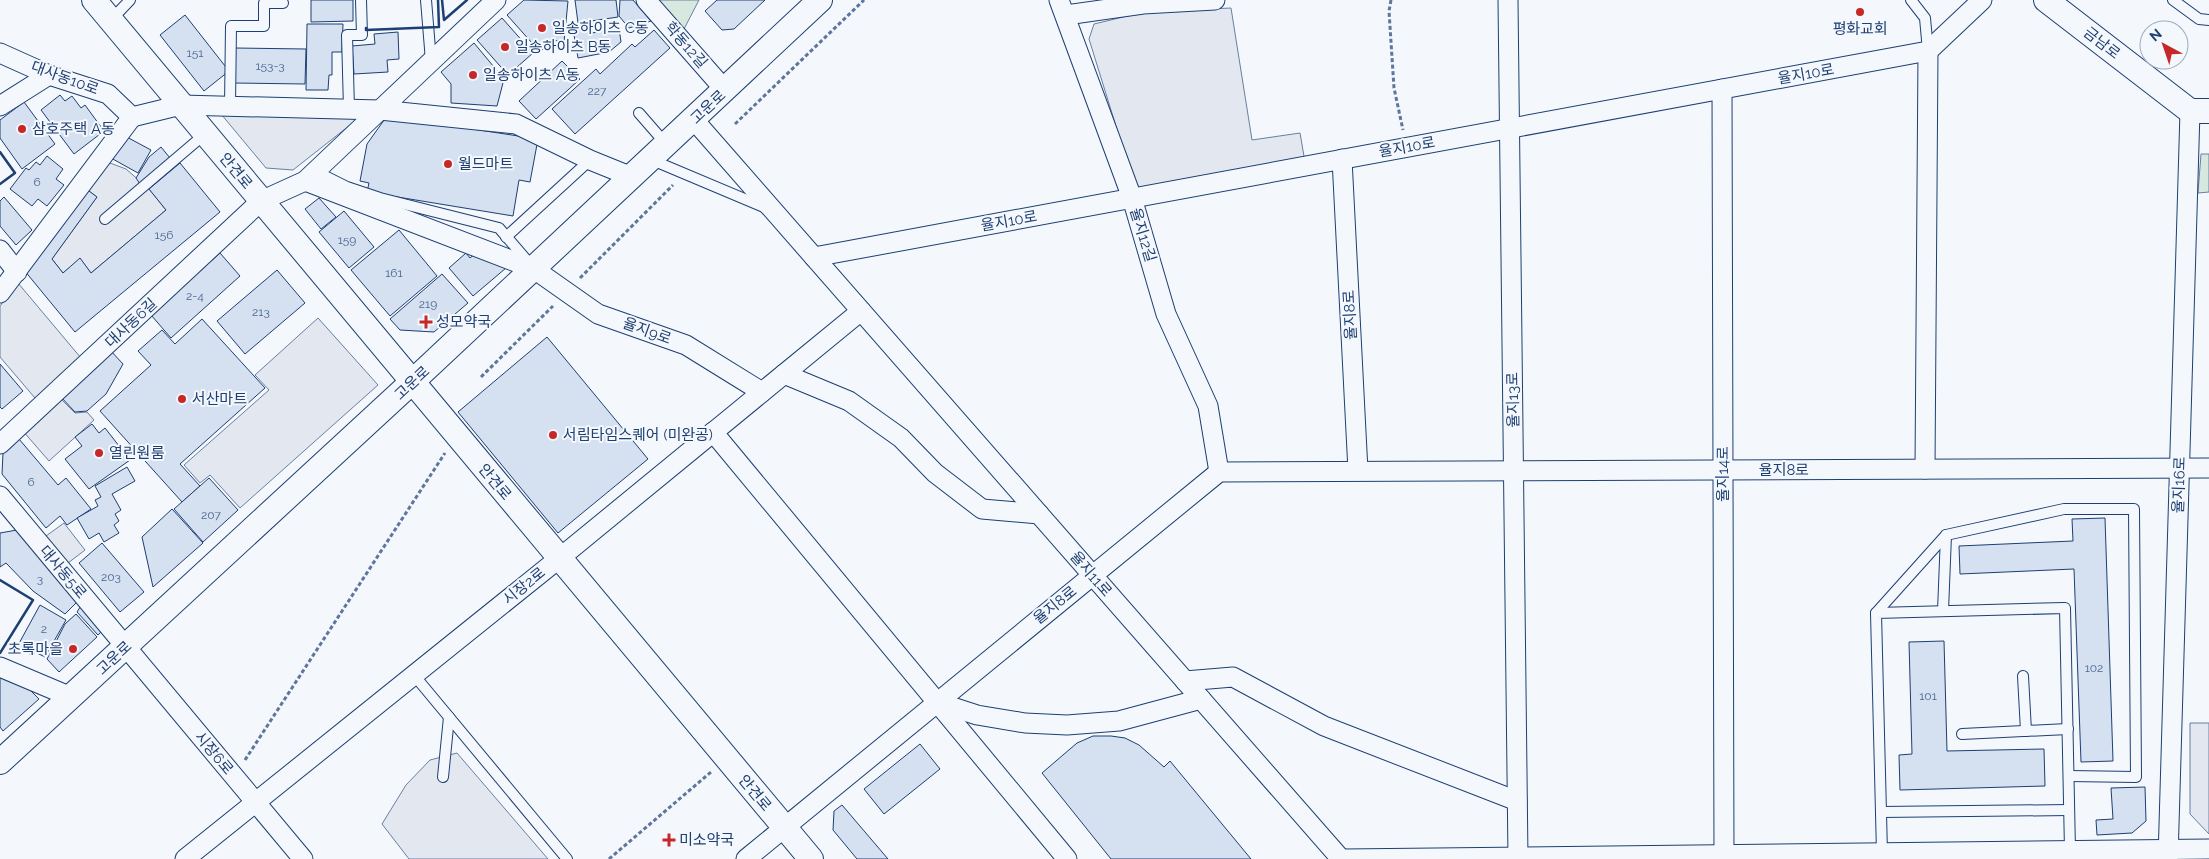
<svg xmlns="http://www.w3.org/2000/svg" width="2209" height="859" viewBox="0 0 2209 859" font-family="Raleway,'Noto Sans KR',sans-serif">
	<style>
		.green { fill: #d7e8df; stroke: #687fa3 }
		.parking { fill: #e3e8f0; stroke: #687fa3 }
		.building { fill: #d5e0f0; stroke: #1d3f73 }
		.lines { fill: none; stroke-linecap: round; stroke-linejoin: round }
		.service-casing { stroke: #1d3f73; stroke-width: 12 }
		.minor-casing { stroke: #1d3f73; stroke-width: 21 }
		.tertiary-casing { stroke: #1d3f73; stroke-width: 26 }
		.path { stroke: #5e769c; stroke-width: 3; stroke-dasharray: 4 2.5; stroke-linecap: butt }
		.service { stroke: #f4f7fb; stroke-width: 10 }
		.minor { stroke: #f4f7fb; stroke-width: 19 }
		.tertiary { stroke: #f4f7fb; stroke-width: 24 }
		.wall { stroke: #1d3f73; stroke-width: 2.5 }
		.poi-dot { fill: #c62828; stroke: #f4f7fb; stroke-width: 2 }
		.labels { text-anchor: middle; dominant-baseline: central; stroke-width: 4; stroke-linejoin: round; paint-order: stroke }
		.number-label { font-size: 12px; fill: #4b6792 }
		.poi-label { font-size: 15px; fill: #1d3f73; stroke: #f4f7fb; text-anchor: start }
		.street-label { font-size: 15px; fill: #1d3f73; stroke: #f4f7fb }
	</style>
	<rect width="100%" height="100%" fill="#f4f7fb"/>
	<!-- green -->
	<g class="green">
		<path d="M658 0H699L684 29Z"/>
		<path d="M2201 154H2209V192L2198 193Z"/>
	</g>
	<!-- parking -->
	<g class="parking">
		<path d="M1231 8 1252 140 1300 133 1305 162 1137 194 1089 39 1094 24 1144 12Z"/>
		<path d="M221 114 359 118 293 170 266 168Z"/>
		<path d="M102 160 126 169 149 189 166 210 91 273 80 259 63 273 52 259 97 197 85 188Z"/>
		<path d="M18 283 81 358 35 398 0 357V306Z"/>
		<path d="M318 318 378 385 240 508 210 475 200 483 184 465 269 390 255 375Z"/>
		<path d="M59 397 75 413 87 412 94 420 49 461 22 430Z"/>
		<path d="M64 523 85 550 68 563 46 536Z"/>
		<path d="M2190 723H2209V834L2190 814Z"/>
		<path d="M457 753 548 859H409L382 824 406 785 430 760Z"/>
	</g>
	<!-- building -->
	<g class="building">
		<path d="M311 0H353V21L311 22Z"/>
		<path d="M524 0 568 1 564 42 552 40 540 52 507 15Z"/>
		<path d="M575 0H616L618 17 578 23Z"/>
		<path d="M620 0H633L651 21 629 28 619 16Z"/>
		<path d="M717 0H765L734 29 722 30 705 11Z"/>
		<path d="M185 15 229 71 204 91 160 35Z"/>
		<path d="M502 18 533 53 508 75 477 40Z"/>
		<path d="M307 24H343L342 52H332V75H329L328 90H306Z"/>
		<path d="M591 26 592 33 619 28 621 42 609 52 578 58 573 29Z"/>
		<path d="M654 30 670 48 575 134 552 109 596 69 600 74 632 44 635 47Z"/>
		<path d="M398 32 399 59 387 60 388 72 354 74 352 46 375 44 374 34Z"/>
		<path d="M474 43 504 79 497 106 451 103V84L441 72Z"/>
		<path d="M235 48 306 49 305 84 234 83Z"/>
		<path d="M562 61 580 79 536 119 519 101Z"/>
		<path d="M60 95 65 101 72 96 81 108 85 105 104 131 74 154 41 110Z"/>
		<path d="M24 102 55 144 22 169 0 138V120Z"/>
		<path d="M387 116 538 139 530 182 519 180 513 216 367 192 369 183 360 181 367 144Z"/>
		<path d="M123 135 151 150 138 173 111 158Z"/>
		<path d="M161 147 170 158 140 184 136 178 149 157Z"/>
		<path d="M47 156 63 169 56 179 64 185 47 206 38 199 32 206 10 189 26 168 29 170 36 162 40 165Z"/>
		<path d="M180 163 220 212 75 332 24 270 85 188 97 197 52 259 63 273 80 258 91 273 166 210 149 189Z"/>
		<path d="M4 197 32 230 16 245 0 226V201Z"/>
		<path d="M319 198 336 217 321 229 305 209Z"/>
		<path d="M344 211 374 247 349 268 319 232Z"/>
		<path d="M399 230 437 276 390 316 351 270Z"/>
		<path d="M477 252 506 268 473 296 449 268 466 253 470 258Z"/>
		<path d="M220 253 240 276 171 338 151 315Z"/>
		<path d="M277 270 305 303 245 354 217 321Z"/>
		<path d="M442 274 468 303 434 332 400 330 390 319Z"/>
		<path d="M202 319 265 388 180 464 200 486 182 502 100 411 151 365 138 351 162 330 175 344Z"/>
		<path d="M547 337 648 459 558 533 458 412Z"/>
		<path d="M110 350 123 364 106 394 87 411 75 412 61 397Z"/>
		<path d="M0 364 23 391 2 409 0 407Z"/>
		<path d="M92 424 99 433 105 428 130 460 89 489 65 459 82 446 75 437Z"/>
		<path d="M19 439 58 485 66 478 91 509 67 525 60 516 46 528 2 474 3 453Z"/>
		<path d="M127 467 135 481 112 494 121 510 115 514 119 521 114 525 119 533 104 542 99 533 89 539 77 518 98 506 95 500 101 497 95 486Z"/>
		<path d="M209 478 238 510 203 542 174 509Z"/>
		<path d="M172 509 203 543 153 587 142 537Z"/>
		<path d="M2105 518 2113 761 2081 762 2074 569 1960 574 1959 546 2073 541 2072 519Z"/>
		<path d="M17 530 77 602 65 614 33 591 6 563 0 567V533Z"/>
		<path d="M102 543 144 592 120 612 79 563Z"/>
		<path d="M82 604 102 627 101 632 98 635 77 612Z"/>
		<path d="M40 605 66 620 45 657 35 652 33 656 17 647Z"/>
		<path d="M76 614 97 637 59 672 47 659 65 624Z"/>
		<path d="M1944 641 1947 751 2044 749 2045 786 1900 790 1899 755 1912 754 1909 642Z"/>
		<path d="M0 668 29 689 39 699 3 731 0 727Z"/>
		<path d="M1093 736H1111L1125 738 1139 745 1164 767 1170 761 1251 859H1111L1042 773 1077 743Z"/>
		<path d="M920 744 940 769 884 814 864 789Z"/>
		<path d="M2145 787 2146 821 2132 833 2097 835 2096 820 2113 819 2111 788Z"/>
		<path d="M842 805 888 859H857L833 830 834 811Z"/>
	</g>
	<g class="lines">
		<!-- service casing -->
		<g class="service-casing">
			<g id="service">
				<path d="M426 0 431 61"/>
				<path d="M1911 0 1925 18 1928 51"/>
				<path d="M2173 0 2199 19 2209 20"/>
				<path d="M111 20 130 0"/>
				<path d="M230 106 231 26H264V3H283"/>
				<path d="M349 109 347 35H362L361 0"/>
				<path d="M639 113 666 144"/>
				<path d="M652 160 766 208"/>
				<path d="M315 171 347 187 380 198 499 228 530 264"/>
				<path d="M105 219 205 134"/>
				<path d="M506 237 590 160"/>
				<path d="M1943 611 1946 535"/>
				<path d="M1876 613 1946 535 2064 509H2134L2136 777 2069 776"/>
				<path d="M414 675 567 859"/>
				<path d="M2023 676 2026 731"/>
				<path d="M1962 734 2068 729"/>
				<path d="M443 777 449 717"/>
				<path d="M1881 812 2069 810"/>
				<path d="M1882 853 1876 613 2065 608 2070 850"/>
			</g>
		</g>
		<!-- minor casing -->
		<g class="minor-casing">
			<g id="minor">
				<path d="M646 0 725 90"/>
				<path d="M1059 0 1132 198 1166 314 1208 406 1219 472"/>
				<path d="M1508 0 1518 859"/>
				<path d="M1066 15 1143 4 1215 0"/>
				<path d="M0 53 49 75 108 94 132 117"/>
				<path d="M1722 89 1724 859"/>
				<path d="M0 106 49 75"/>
				<path d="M132 117 181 105 380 110 516 124 590 160 632 177"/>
				<path d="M694 120 1341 859"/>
				<path d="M1342 159 1358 471"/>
				<path d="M305 181 534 269 598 314 686 345 762 392"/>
				<path d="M0 250 17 272"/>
				<path d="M814 257 1928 51 1982 0"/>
				<path d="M0 293 132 117"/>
				<path d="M784 374 849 401 901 438 935 473 982 509 1039 514"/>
				<path d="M713 432 1067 859"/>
				<path d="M0 444 261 201 305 181 496 0"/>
				<path d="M1925 469 1928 51"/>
				<path d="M0 496 303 859"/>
				<path d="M0 667 71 697"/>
				<path d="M1185 681 1233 677 1324 726 1517 801"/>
				<path d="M937 702 977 715 1025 723 1067 725 1119 721 1201 699"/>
				<path d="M185 859 572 548 861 311"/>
				<path d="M746 859 1219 472 2209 468"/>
				<path d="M1344 859 2209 849"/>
				<path d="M2168 859 2190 111"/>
			</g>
		</g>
		<!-- tertiary casing -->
		<g class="tertiary-casing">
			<g id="tertiary">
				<path d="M94 0 811 859"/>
				<path d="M2046 0 2190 111H2209"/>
				<path d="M0 762 412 382 820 0"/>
			</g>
		</g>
		<!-- path -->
		<g class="path">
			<path d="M1391 0 1389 11 1394 88 1403 130"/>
			<path d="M735 124 864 0"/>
			<path d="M580 278 673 185"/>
			<path d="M481 377 553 306"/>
			<path d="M245 760 445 453"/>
			<path d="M609 859 711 772"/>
		</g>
		<!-- service -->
		<use href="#service" class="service"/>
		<!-- minor -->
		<use href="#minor" class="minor"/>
		<!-- tertiary -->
		<use href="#tertiary" class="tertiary"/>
		<!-- wall -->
		<g class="wall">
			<path d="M442 0 444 20 467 0"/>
			<path d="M366 28V30L439 27 438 0"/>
			<path d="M0 152 15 173 0 184"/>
			<path d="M0 580 33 600 0 653"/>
		</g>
	</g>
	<!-- markers -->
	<g class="poi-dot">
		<circle cx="1860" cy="12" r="5"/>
		<circle cx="542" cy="28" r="5"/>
		<circle cx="505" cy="47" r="5"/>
		<circle cx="473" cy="75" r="5"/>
		<circle cx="22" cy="129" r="5"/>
		<circle cx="448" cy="164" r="5"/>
		<path d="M423.5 314.5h5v5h5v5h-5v5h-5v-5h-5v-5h5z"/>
		<circle cx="182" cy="399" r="5"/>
		<circle cx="553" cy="435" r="5"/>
		<circle cx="99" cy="453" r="5"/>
		<circle cx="73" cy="649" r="5"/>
		<path d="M666.5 832.5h5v5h5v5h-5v5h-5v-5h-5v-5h5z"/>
	</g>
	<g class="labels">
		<!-- number labels -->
		<g class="number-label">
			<text x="195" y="53">151</text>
			<text x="270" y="66">153-3</text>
			<text x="597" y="91">227</text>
			<text x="37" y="182">6</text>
			<text x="164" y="235">156</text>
			<text x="347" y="240">159</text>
			<text x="394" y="273">161</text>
			<text x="195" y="296">2-4</text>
			<text x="428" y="304">219</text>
			<text x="261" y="312">213</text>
			<text x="31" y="482">6</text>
			<text x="211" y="515">207</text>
			<text x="111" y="577">203</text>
			<text x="40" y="579">3</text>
			<text x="44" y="629">2</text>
			<text x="2094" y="668">102</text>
			<text x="1928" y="696">101</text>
		</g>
		<!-- poi labels -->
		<g class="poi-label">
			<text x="552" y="28">일송하이츠 C동</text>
			<text x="1860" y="29" text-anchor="middle">평화교회</text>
			<text x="515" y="47">일송하이츠 B동</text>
			<text x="483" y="75">일송하이츠 A동</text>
			<text x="32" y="129">삼호주택 A동</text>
			<text x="458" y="164">월드마트</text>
			<text x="436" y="322">성모약국</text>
			<text x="192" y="399">서산마트</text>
			<text x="563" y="435">서림타임스퀘어 (미완공)</text>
			<text x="109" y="453">열린원룸</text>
			<text x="63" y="649" text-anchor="end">초록마을</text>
			<text x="679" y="840">미소약국</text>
		</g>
		<!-- street labels -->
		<g class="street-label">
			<text transform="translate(2102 43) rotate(38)">금남로</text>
			<text transform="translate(686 45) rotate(49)">학동12길</text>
			<text transform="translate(1806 74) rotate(-10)">율지10로</text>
			<text transform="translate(65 78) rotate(20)">대사동10로</text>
			<text transform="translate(708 107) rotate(-43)">고운로</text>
			<text transform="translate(1407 147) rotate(-10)">율지10로</text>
			<text transform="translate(236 171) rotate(50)">안견로</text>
			<text transform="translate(1009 221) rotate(-10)">율지10로</text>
			<text transform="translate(1143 235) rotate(73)">율지12길</text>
			<text transform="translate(1350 315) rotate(-93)">율지8로</text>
			<text transform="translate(131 323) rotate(-43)">대사동6길</text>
			<text transform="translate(647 331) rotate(20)">율지9로</text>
			<text transform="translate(412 383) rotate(-43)">고운로</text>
			<text transform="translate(1513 400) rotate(-91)">율지13로</text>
			<text x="1784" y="470">율지8로</text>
			<text transform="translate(1723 474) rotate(-90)">율지14로</text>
			<text transform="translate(495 482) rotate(50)">안견로</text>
			<text transform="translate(2179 485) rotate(-88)">율지16로</text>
			<text transform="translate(63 572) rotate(50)">대사동5로</text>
			<text transform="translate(1091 574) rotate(49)">율지11로</text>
			<text transform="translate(524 586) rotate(-39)">시장2로</text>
			<text transform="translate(1055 605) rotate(-39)">율지8로</text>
			<text transform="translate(114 658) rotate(-43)">고운로</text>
			<text transform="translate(214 753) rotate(50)">시장6로</text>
			<text transform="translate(755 793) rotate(50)">안견로</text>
		</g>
	</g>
	<!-- north arrow -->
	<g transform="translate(2164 45) rotate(320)"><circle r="24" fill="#f4f7fb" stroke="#9eadc5"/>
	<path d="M0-4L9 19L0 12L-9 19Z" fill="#c62828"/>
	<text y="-8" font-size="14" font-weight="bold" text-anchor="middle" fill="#1d3f73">N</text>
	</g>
</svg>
